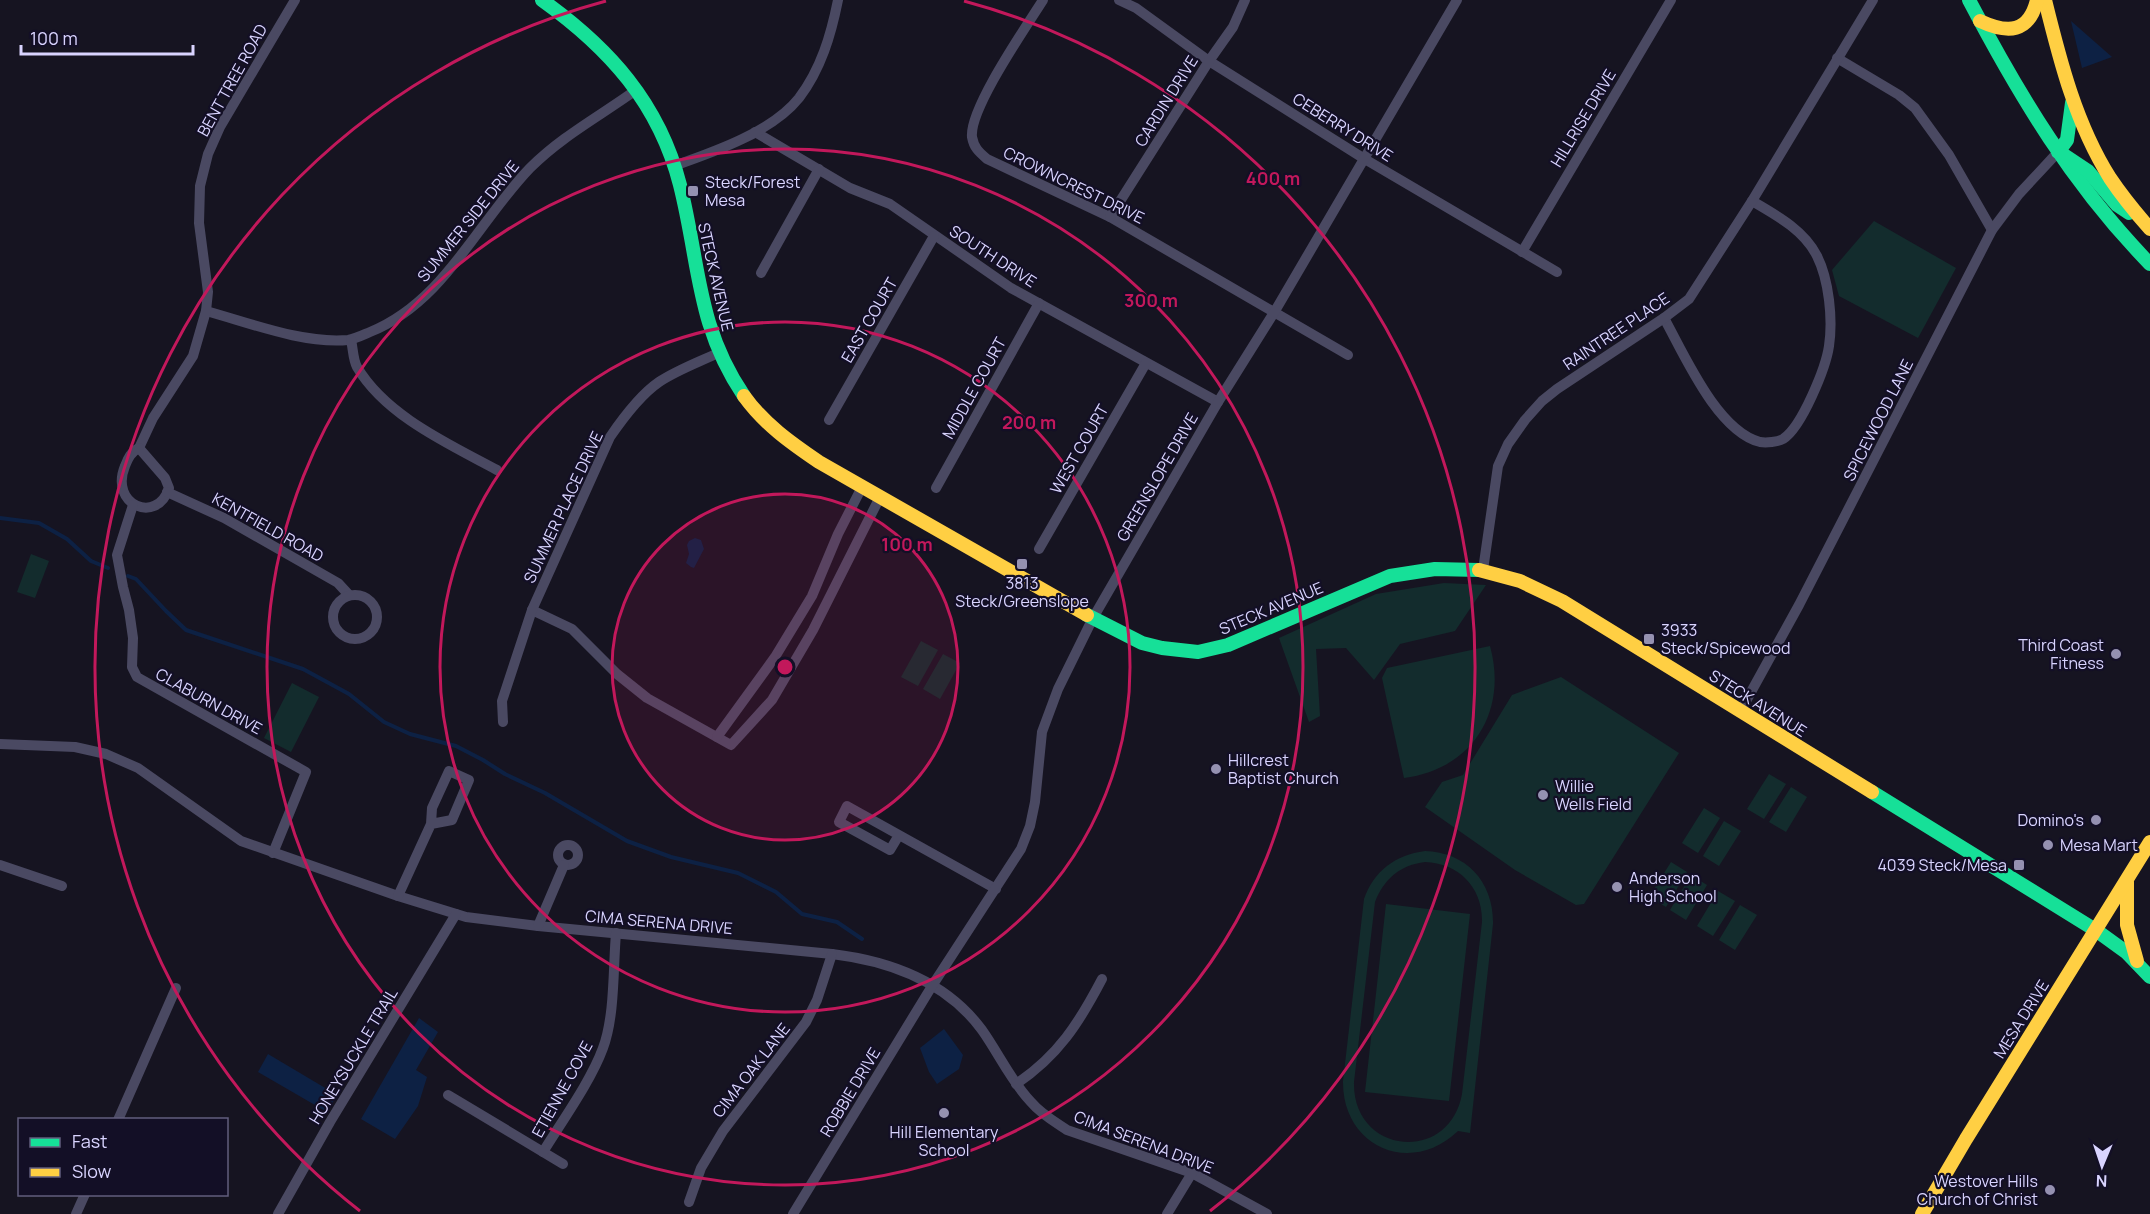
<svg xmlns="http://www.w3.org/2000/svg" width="2150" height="1214" viewBox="0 0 2150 1214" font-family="Manrope,sans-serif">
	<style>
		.green { fill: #132c2d; fill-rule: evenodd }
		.water { fill: #0d2144 }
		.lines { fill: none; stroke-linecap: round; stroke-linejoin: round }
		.stream { stroke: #0d2144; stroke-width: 4 }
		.street { stroke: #4a4962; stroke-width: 10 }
		.fast { stroke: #16e098; stroke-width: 14 }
		.slow { stroke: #ffcf43; stroke-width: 14 }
		.ring { fill: none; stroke: #c2185b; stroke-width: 3 }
		.poi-dot { fill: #9591b1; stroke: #130f26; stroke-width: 2 }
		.labels { text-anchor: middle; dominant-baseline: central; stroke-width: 4.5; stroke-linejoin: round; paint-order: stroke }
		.street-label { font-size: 16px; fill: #d9d4ff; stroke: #130f26 }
		.poi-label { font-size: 16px; fill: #d9d4ff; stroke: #130f26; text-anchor: start }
		.centre { fill: #c2185b; stroke: #130f26; stroke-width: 3 }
		.ring-label { font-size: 18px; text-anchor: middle; font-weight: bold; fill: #c2185b; stroke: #130f26; stroke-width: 4.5; stroke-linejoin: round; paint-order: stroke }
	</style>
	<rect width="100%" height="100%" fill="#161421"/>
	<!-- green -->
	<g class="green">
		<path d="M1874 221 1956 268 1918 338 1839 296 1832 270Z"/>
		<path d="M31 554 49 561 35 598 17 592Z"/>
		<path d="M1444 583 1486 585 1455 631 1400 644 1374 680 1346 648 1316 649 1320 716 1309 722 1279 638 1376 594Z"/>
		<path d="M921 641 938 650 918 686 901 677Z"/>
		<path d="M1490 646C1508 711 1473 769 1404 778L1382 678 1387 668Z"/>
		<path d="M943 654 960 663 940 699 923 689Z"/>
		<path d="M1561 677 1679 753 1584 904 1576 905 1515 870 1425 807 1442 782 1463 775 1512 695Z"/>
		<path d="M292 683 319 697 291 752 264 738Z"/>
		<path d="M1769 774 1786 784 1764 819 1747 809Z"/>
		<path d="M1791 787 1807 797 1786 832 1769 822Z"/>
		<path d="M1704 808 1720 818 1698 853 1682 843Z"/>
		<path d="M1724 821 1741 831 1719 866 1703 856Z"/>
		<path d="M1425 851C1466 852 1494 882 1493 924L1470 1133 1458 1131C1410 1177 1342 1146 1343 1081L1364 899C1374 871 1395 855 1425 851ZM1425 862C1459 863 1483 888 1482 922L1462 1094C1449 1165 1352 1154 1354 1082L1375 902C1384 879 1400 865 1425 862Z"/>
		<path d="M1671 862 1687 872 1666 907 1649 897Z"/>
		<path d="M1691 875 1707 885 1686 920 1670 910Z"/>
		<path d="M1718 891 1735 901 1713 936 1697 926Z"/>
		<path d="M1386 904 1470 914 1449 1101 1365 1092Z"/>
		<path d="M1740 905 1757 915 1735 950 1719 940Z"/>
	</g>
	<!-- water -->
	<g class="water">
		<path d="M2071 21 2112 57 2082 68Z"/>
		<path d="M695 538 701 540 704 549 694 568 691 567 686 563 689 554 687 545 689 541Z"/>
		<path d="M419 1018 438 1032 416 1070 427 1077 418 1106 395 1139 361 1119Z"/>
		<path d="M944 1029 963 1055 959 1069 937 1084 929 1072 920 1048Z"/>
		<path d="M268 1054 337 1095 327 1112 258 1072Z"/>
	</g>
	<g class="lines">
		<!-- stream -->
		<g class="stream">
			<path d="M0 518 39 523 67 539 91 561 108 568"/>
			<path d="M128 576 136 579 166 611 186 630 303 669 349 694 384 722 410 734 456 746 483 760 505 774 545 793 627 841 671 857 738 873 776 892 802 914 837 922 862 939"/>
		</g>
		<!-- street -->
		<g class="street">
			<path d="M1043 0C1026 27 969 109 972 137 974 148 979 152 987 159L1110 217 1348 355"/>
			<path d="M1119 0 1136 8 1209 61 1363 158 1557 272"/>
			<path d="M1837 58 1899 95 1915 108 1949 155 1992 230"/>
			<path d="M755 132 850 188 890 204 1011 288 1218 402"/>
			<path d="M674 166C714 152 772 132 799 98 821 69 831 35 838 0"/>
			<path d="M1110 217 1209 61 1233 27 1245 0"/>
			<path d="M1522 252 1671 0"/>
			<path d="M761 273 819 169"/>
			<path d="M206 311C250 323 303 344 348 340 355 339 363 335 370 332 444 302 477 223 530 168 562 136 600 116 636 90"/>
			<path d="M1664 318C1684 354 1717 431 1760 442 1766 443 1778 442 1783 439 1802 427 1826 367 1829 346 1833 319 1829 280 1817 256 1804 230 1776 215 1752 201"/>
			<path d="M351 340C353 348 353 360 357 367 386 416 449 444 497 470"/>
			<path d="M829 420 934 236"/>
			<path d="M139 448 153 418 193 356 206 311 208 292 199 223 200 186 208 154 220 127 295 0"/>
			<path d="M139 448 165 478 169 488C157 525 109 505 125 466 128 458 131 452 139 448Z"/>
			<path d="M936 488 1039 303"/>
			<path d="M167 492 224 518 338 583 349 595"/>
			<path d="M133 505 117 555 123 587 129 610 133 638 132 667 137 677 306 772 273 853"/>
			<path d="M1039 549 1146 363"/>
			<path d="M1483 570 1498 466 1508 444 1525 420 1542 401 1557 389 1664 318 1689 299 1752 201 1873 0"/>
			<circle cx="355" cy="617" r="22"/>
			<path d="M532 610 572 629 617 674 647 698 731 745 772 700 813 630 880 497"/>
			<path d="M1740 712 1799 605 1992 230 2019 194 2058 152"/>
			<path d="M503 722 502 701 532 610 610 437C623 418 640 395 659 382 677 370 699 362 718 353"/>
			<path d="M717 737 775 657 812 596 838 534 862 487"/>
			<path d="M0 744 75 747 106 754 138 768 241 841 398 896 466 917 538 926 832 954C890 961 946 981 982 1030 999 1054 1011 1081 1031 1102 1041 1114 1055 1122 1067 1130L1192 1173 1267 1214"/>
			<path d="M899 835 890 850 839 822 847 806 996 889"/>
			<circle cx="568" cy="855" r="10"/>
			<path d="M0 865 62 886"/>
			<path d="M398 896 431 824 452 820 469 780 449 771 432 808 431 824"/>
			<path d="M538 926 564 865"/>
			<path d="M1016 1084C1058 1056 1079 1023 1102 979"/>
			<path d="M448 1095 563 1164"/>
			<path d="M118 1120 176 988"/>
			<path d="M543 1152C562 1121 591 1081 603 1048 615 1016 613 968 616 933"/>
			<path d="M689 1202 701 1168 723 1131 806 1022 817 1000 832 954"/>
			<path d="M76 1214 85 1194"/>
			<path d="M278 1214 330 1122 456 914"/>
			<path d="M793 1214 932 986 1021 849 1030 826 1035 802 1042 732 1058 689 1093 618 1218 402 1275 311 1457 0"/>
			<path d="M1167 1214 1192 1173"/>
		</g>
		<!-- fast -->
		<g class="fast">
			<path d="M542 0C609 48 659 103 680 185 700 264 696 325 744 396"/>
			<path d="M1969 0C2020 97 2073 185 2150 264"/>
			<path d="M2058 152 2067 140 2072 103"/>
			<path d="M2064 155 2088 171 2117 205 2129 213"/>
			<path d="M1087 615 1142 643 1162 648 1198 652 1228 645 1390 576 1435 569 1479 570"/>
			<path d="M1872 792 2097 931 2126 952 2150 977"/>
		</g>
		<!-- slow -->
		<g class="slow">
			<path d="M2045 0C2060 61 2076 124 2110 178 2122 196 2136 213 2150 229"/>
			<path d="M1980 21C2008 34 2029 33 2037 0"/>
			<path d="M744 396C764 424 791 443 819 462L1087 615"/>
			<path d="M1479 570 1520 581 1562 601 1872 792"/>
			<path d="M2127 882V925L2137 961"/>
			<path d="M1922 1214 1966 1139 2150 842"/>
		</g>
	</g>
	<!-- distance rings -->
	<circle cx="785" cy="667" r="173" fill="#c2185b" fill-opacity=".12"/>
	<g class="ring">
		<circle cx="785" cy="667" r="173"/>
		<circle cx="785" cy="667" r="345"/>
		<circle cx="785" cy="667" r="518"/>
		<path d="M360 1211A690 690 0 0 1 606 1M964 1A690 690 0 0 1 1210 1211"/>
	</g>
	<!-- markers -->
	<g class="poi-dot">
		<rect x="687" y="185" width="12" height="12" rx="3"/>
		<rect x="1016" y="558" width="12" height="12" rx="3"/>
		<rect x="1643" y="633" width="12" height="12" rx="3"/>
		<circle cx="2116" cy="654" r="6"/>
		<circle cx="1216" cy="769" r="6"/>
		<circle cx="1543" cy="795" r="6"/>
		<circle cx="2096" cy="820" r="6"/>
		<circle cx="2048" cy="845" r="6"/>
		<rect x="2013" y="859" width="12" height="12" rx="3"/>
		<circle cx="1617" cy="887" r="6"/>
		<circle cx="944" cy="1113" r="6"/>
		<circle cx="2050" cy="1190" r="6"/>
	</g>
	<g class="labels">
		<!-- street labels -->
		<g class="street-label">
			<text transform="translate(232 80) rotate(-61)">BENT TREE ROAD</text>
			<text transform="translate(1166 101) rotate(-58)">CARDIN DRIVE</text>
			<text transform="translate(1583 118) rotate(-59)">HILLRISE DRIVE</text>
			<text transform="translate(1343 127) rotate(32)">CEBERRY DRIVE</text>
			<text transform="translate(1074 185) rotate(26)">CROWNCREST DRIVE</text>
			<text transform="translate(468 221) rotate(-51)">SUMMER SIDE DRIVE</text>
			<text transform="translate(993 256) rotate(33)">SOUTH DRIVE</text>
			<text transform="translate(716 277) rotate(77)">STECK AVENUE</text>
			<text transform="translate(869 320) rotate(-60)">EAST COURT</text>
			<text transform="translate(1616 331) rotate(-34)">RAINTREE PLACE</text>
			<text transform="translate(974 388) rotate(-61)">MIDDLE COURT</text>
			<text transform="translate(1878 420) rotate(-63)">SPICEWOOD LANE</text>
			<text transform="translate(1079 449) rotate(-60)">WEST COURT</text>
			<text transform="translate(1157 477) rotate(-60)">GREENSLOPE DRIVE</text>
			<text transform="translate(563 507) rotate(-65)">SUMMER PLACE DRIVE</text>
			<text transform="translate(268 527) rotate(29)">KENTFIELD ROAD</text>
			<text transform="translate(1271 608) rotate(-23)">STECK AVENUE</text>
			<text transform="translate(209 701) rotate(29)">CLABURN DRIVE</text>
			<text transform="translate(1758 703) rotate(32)">STECK AVENUE</text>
			<text transform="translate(659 922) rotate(5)">CIMA SERENA DRIVE</text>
			<text transform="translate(2021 1019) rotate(-58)">MESA DRIVE</text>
			<text transform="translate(353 1056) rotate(-59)">HONEYSUCKLE TRAIL</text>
			<text transform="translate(751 1070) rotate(-52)">CIMA OAK LANE</text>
			<text transform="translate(562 1089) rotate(-61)">ETIENNE COVE</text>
			<text transform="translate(850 1092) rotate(-59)">ROBBIE DRIVE</text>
			<text transform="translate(1144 1142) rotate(21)">CIMA SERENA DRIVE</text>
		</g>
		<!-- poi labels -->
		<g class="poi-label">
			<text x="705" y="182">Steck/Forest<tspan x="705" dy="18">Mesa</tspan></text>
			<text x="1022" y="583" text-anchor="middle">3813<tspan x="1022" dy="18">Steck/Greenslope</tspan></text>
			<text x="1661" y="630">3933<tspan x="1661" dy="18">Steck/Spicewood</tspan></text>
			<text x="2104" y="645" text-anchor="end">Third Coast<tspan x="2104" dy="18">Fitness</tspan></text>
			<text x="1228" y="760">Hillcrest<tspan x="1228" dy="18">Baptist Church</tspan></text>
			<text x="1555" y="786">Willie<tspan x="1555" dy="18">Wells Field</tspan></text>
			<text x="2084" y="820" text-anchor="end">Domino's</text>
			<text x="2060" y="845">Mesa Mart</text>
			<text x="2007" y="865" text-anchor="end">4039 Steck/Mesa</text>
			<text x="1629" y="878">Anderson<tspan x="1629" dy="18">High School</tspan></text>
			<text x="944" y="1132" text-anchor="middle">Hill Elementary<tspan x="944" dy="18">School</tspan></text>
			<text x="2038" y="1181" text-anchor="end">Westover Hills<tspan x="2038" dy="18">Church of Christ</tspan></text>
		</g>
	</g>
	<circle cx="785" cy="667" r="9" class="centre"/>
	<g class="ring-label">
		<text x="1273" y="185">400 m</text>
		<text x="1151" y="307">300 m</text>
		<text x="1029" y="429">200 m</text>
		<text x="907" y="551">100 m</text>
	</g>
	<!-- legend -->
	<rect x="18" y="1118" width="210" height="78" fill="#130f26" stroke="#625e7d" stroke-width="1.5"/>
	<rect x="30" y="1138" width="30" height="9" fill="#16e098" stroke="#625e7d" stroke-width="1.5"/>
	<text x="72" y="1148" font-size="18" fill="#d9d4ff">Fast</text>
	<rect x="30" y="1168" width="30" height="9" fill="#ffcf43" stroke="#625e7d" stroke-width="1.5"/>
	<text x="72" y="1178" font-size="18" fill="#d9d4ff">Slow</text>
	<!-- north arrow -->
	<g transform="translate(2102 1166) rotate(182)" stroke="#130f26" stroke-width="4.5" paint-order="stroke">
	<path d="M0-4.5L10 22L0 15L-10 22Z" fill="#d9d4ff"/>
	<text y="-9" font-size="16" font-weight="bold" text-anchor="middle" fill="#d9d4ff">N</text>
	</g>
	<!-- scale -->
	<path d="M21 45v9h172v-9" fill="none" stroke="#d9d4ff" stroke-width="3"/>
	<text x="30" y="45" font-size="18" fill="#d9d4ff" stroke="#130f26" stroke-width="4.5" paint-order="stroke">100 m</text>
</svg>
